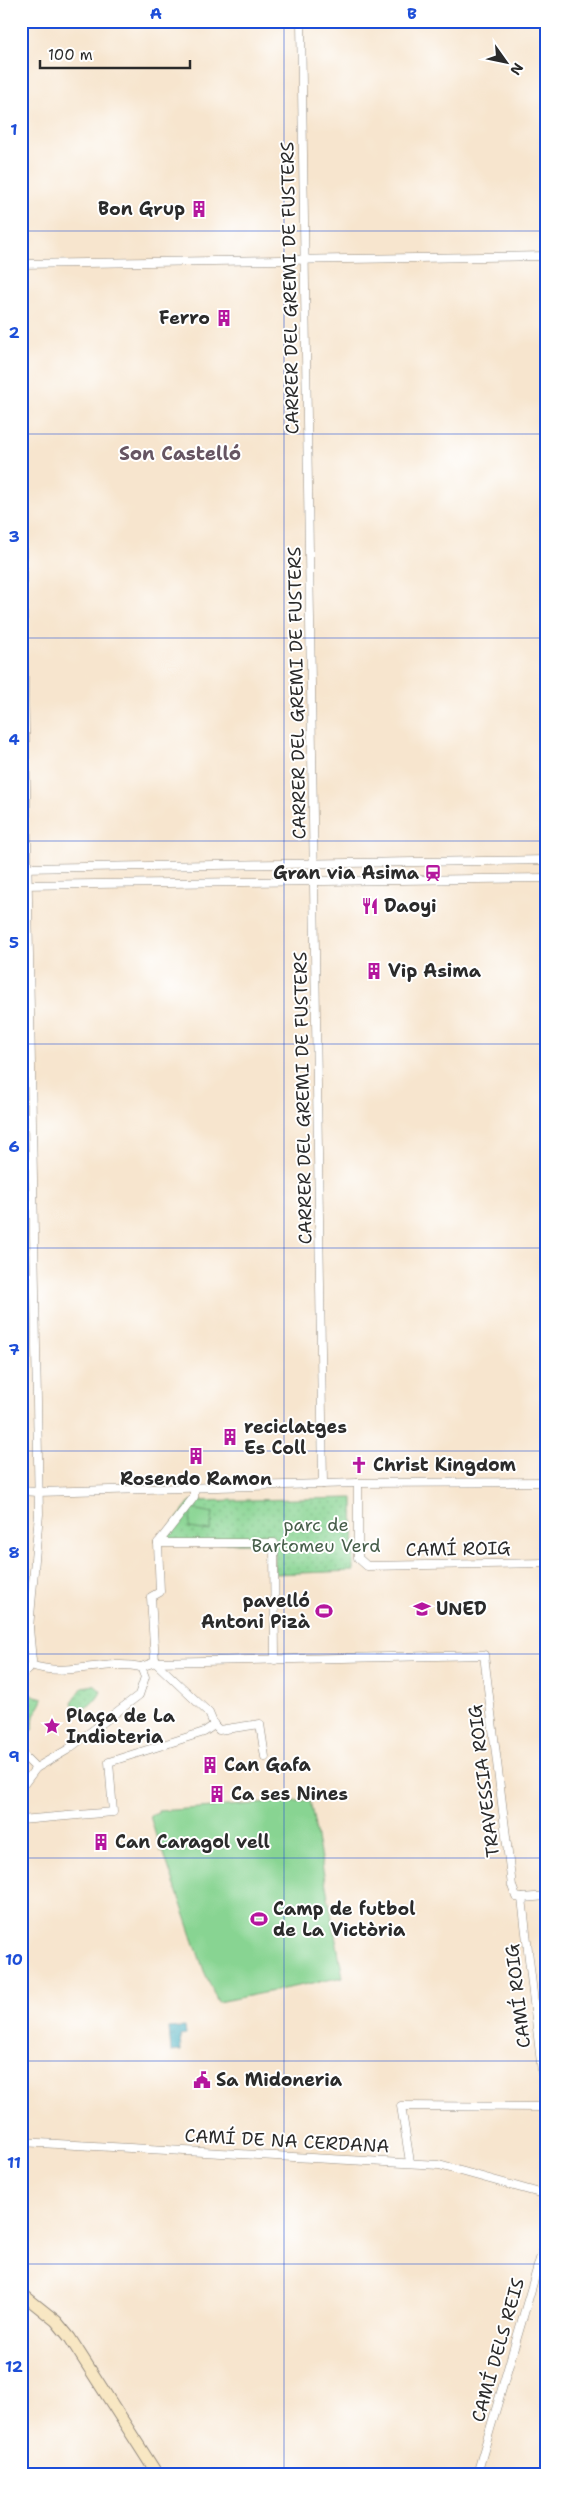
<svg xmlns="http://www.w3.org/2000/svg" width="568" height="2495" viewBox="0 0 568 2495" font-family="'Shantell Sans',sans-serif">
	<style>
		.green { fill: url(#green-dots); stroke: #5a805e }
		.pitch { fill: #88d492; stroke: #5a805e }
		.water { fill: url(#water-ripples); stroke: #336a72 }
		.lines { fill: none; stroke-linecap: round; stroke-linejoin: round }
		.street-casing { stroke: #91887c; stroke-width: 9 }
		.secondary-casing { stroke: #91887c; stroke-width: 13 }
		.street { stroke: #fff; stroke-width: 8 }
		.secondary { stroke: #f8e7c3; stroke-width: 11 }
		.grid { fill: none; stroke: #1d4ed8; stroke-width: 1; stroke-opacity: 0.55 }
		.labels { text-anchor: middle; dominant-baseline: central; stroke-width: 4; stroke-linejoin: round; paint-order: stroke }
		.poi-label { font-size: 18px; font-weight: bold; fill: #2b2b2b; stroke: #fff; text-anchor: start }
		.street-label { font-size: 18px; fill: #2b2b2b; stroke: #fff }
		.park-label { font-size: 18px; fill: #475e4a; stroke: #fff }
		.neighbourhood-label { font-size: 19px; font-weight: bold; fill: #665562; stroke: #fff }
		.neatline { fill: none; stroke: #1d4ed8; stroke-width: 2 }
		.grid-label { font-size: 16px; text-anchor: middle; font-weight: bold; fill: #1d4ed8 }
	</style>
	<defs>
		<pattern id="green-dots" width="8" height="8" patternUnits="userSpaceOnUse" patternTransform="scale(1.25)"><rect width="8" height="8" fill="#88d492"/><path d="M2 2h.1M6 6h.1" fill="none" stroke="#76b67e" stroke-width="1.8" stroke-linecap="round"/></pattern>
		<pattern id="water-ripples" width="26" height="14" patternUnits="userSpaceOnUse" patternTransform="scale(1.25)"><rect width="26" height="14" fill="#3ba9b9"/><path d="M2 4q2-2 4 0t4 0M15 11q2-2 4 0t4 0" fill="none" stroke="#328a97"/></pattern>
	</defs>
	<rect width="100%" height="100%" fill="#fff"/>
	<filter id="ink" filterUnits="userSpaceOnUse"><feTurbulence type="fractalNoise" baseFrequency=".02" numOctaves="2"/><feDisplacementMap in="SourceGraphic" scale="10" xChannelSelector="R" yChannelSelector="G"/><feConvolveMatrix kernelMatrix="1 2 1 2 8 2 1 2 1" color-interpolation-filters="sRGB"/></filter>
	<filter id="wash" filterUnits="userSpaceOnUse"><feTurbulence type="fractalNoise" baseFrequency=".0096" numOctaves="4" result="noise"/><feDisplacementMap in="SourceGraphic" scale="20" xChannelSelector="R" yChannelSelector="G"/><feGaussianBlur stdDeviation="1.12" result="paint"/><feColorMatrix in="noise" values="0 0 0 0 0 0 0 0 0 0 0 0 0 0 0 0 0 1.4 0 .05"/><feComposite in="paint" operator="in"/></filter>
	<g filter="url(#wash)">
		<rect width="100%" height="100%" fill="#f7e5ce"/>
		<!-- green -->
		<g class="green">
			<path d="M353 1498 354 1571 274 1574V1543H158L191 1501Z"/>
			<path d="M94 1685 101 1691C99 1700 84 1711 75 1711L72 1702 83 1687Z"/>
			<path d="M28 1694 43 1698C42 1705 38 1708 35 1714 32 1720 35 1725 31 1731L21 1720V1697Z"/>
		</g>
		<!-- pitch -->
		<g class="pitch">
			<path d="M192 1509 213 1513 210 1531 189 1528Z"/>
			<path d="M310 1800 343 1977 218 2002 204 1971 163 1851 161 1853 150 1816 158 1813V1811Z"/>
		</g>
		<!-- water -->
		<path class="water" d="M185 2027 186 2035 180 2036 181 2051 171 2052 169 2028Z"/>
	</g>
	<g filter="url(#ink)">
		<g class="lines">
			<!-- street casing -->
			<g class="street-casing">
				<g id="street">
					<path d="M301 21 323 1484"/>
					<path d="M21 264 547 256"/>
					<path d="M21 508 39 1514 29 1628 32 1661 28 1670 21 1674"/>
					<path d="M21 868 547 860"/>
					<path d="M21 885 547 878"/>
					<path d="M358 1483V1558L367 1566 547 1563"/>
					<path d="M21 1491 38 1492 358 1483 547 1482"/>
					<path d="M158 1543H274L275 1660"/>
					<path d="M21 1636 29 1628"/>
					<path d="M141 1667 155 1662 484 1655 512 1886 516 1897 522 1898"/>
					<path d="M214 1725 219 1730 260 1724 265 1757"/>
					<path d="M21 1753 36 1768 67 1750 139 1695 145 1677 141 1667C105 1659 66 1678 31 1665"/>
					<path d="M21 1788 36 1768"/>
					<path d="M21 1820 113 1812 109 1762 204 1732 214 1725 209 1713 155 1662 151 1597 160 1592 158 1543 194 1497V1488"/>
					<path d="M547 1896 522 1898 547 2115"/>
					<path d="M21 2142 439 2165 547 2195"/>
					<path d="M410 2162 401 2106 546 2107"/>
					<path d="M477 2474 547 2235"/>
				</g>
			</g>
			<!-- secondary casing -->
			<g class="secondary-casing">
				<path id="secondary" d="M21 2293 56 2321 70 2338 157 2474"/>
			</g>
			<!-- street -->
			<use href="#street" class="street"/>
			<!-- secondary -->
			<use href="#secondary" class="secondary"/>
		</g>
	</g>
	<!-- grid -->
	<path class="grid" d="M284 21V2474M21 231H547M21 434H547M21 638H547M21 841H547M21 1044H547M21 1248H547M21 1451H547M21 1654H547M21 1858H547M21 2061H547M21 2264H547"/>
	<!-- icons -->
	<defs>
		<g id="building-bare" transform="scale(1.35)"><path d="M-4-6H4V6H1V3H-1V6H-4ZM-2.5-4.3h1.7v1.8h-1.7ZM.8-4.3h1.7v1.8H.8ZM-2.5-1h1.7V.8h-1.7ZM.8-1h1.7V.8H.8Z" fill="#b5179e" stroke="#fff" stroke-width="2.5" paint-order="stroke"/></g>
		<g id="station-bare" transform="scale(1.35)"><path d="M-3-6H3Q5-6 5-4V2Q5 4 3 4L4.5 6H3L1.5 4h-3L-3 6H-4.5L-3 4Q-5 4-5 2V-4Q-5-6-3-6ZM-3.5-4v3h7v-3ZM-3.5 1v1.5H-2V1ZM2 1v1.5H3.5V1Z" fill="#b5179e" stroke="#fff" stroke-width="2.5" paint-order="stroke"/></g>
		<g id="restaurant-bare" transform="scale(1.35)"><path d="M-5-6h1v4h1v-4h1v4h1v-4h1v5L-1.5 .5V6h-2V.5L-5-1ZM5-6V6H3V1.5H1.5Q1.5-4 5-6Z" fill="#b5179e" stroke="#fff" stroke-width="2.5" paint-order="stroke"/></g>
		<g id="church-bare" transform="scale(1.35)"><path d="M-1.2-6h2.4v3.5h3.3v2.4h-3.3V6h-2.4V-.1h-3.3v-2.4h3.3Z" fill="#b5179e" stroke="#fff" stroke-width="2.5" paint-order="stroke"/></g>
		<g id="university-bare" transform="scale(1.35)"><path d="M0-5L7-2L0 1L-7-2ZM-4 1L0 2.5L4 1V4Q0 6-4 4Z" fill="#b5179e" stroke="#fff" stroke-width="2.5" paint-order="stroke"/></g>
		<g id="stadium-bare" transform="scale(1.35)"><path d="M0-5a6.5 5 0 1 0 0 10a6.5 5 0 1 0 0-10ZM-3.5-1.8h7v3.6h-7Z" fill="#b5179e" stroke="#fff" stroke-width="2.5" paint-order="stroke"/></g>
		<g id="sight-bare" transform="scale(1.35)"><path d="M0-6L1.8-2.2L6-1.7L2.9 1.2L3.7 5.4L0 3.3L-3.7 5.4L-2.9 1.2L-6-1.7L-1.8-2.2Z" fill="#b5179e" stroke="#fff" stroke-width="2.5" paint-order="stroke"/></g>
		<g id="civic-bare" transform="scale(1.35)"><path d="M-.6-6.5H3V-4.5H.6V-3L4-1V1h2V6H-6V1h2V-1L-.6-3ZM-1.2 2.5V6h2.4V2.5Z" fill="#b5179e" stroke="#fff" stroke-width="2.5" paint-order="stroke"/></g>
	</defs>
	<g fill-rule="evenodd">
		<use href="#building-bare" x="199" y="209"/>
		<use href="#building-bare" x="224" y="318"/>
		<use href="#station-bare" x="433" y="873"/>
		<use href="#restaurant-bare" x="370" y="906"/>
		<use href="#building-bare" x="374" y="971"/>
		<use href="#building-bare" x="230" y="1437"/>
		<use href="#building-bare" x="196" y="1456"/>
		<use href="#church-bare" x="359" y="1465"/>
		<use href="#university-bare" x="422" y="1609"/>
		<use href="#stadium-bare" x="324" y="1611"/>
		<use href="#sight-bare" x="52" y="1726"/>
		<use href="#building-bare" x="210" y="1765"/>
		<use href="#building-bare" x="217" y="1794"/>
		<use href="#building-bare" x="101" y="1842"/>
		<use href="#stadium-bare" x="259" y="1919"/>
		<use href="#civic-bare" x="202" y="2080"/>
	</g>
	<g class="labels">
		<!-- poi labels -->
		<g class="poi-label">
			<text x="185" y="209" text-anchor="end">Bon Grup</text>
			<text x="210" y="318" text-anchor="end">Ferro</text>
			<text x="419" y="873" text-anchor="end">Gran via Asima</text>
			<text x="384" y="906">Daoyi</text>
			<text x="388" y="971">Vip Asima</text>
			<text x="244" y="1427">reciclatges<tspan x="244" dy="21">Es Coll</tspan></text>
			<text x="373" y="1465">Christ Kingdom</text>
			<text x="196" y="1479" text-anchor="middle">Rosendo Ramon</text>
			<text x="310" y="1601" text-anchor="end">pavelló<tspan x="310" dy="21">Antoni Pizà</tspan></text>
			<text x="436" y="1609">UNED</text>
			<text x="66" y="1716">Plaça de La<tspan x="66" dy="21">Indioteria</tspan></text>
			<text x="224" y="1765">Can Gafa</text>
			<text x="231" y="1794">Ca ses Nines</text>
			<text x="115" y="1842">Can Caragol vell</text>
			<text x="273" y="1909">Camp de futbol<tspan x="273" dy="21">de La Victòria</tspan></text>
			<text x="216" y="2080">Sa Midoneria</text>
		</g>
		<!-- street labels -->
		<g class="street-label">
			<text transform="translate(290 288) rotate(-91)">CARRER DEL GREMI DE FUSTERS</text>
			<text transform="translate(297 693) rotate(-91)">CARRER DEL GREMI DE FUSTERS</text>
			<text transform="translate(303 1098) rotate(-91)">CARRER DEL GREMI DE FUSTERS</text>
			<text transform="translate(458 1549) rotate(-1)">CAMÍ ROIG</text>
			<text transform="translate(484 1781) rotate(-97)">TRAVESSIA ROIG</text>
			<text transform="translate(518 1996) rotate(-97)">CAMÍ ROIG</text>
			<text transform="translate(287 2141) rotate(3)">CAMÍ DE NA CERDANA</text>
			<text transform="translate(498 2350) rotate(-74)">CAMÍ DELS REIS</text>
		</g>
		<!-- park labels -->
		<g class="park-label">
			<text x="316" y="1525">parc de<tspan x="316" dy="21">Bartomeu Verd</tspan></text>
		</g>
		<!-- neighbourhood labels -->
		<g class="neighbourhood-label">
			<text x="180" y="453">Son Castelló</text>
		</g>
	</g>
	<!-- margin -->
	<rect width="568" height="2495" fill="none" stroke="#fff" stroke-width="55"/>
	<!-- north arrow -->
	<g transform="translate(506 62) rotate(123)" stroke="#ffffff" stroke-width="4" paint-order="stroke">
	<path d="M0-4L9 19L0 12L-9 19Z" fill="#2b2b2b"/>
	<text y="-8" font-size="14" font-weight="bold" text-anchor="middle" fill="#2b2b2b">N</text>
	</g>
	<!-- scale -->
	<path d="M40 60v8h150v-8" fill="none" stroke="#2b2b2b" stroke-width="2.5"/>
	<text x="48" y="60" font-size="15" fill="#2b2b2b" stroke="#ffffff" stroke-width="4" paint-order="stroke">100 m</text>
	<rect x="28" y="28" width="512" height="2440" class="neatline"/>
	<g class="grid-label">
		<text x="156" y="19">A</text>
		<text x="412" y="19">B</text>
		<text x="14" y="135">1</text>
		<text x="14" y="338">2</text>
		<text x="14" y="542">3</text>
		<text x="14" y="745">4</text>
		<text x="14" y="948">5</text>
		<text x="14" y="1152">6</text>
		<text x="14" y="1355">7</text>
		<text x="14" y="1558">8</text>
		<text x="14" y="1762">9</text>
		<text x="14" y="1965">10</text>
		<text x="14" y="2168">11</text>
		<text x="14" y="2372">12</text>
	</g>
</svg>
